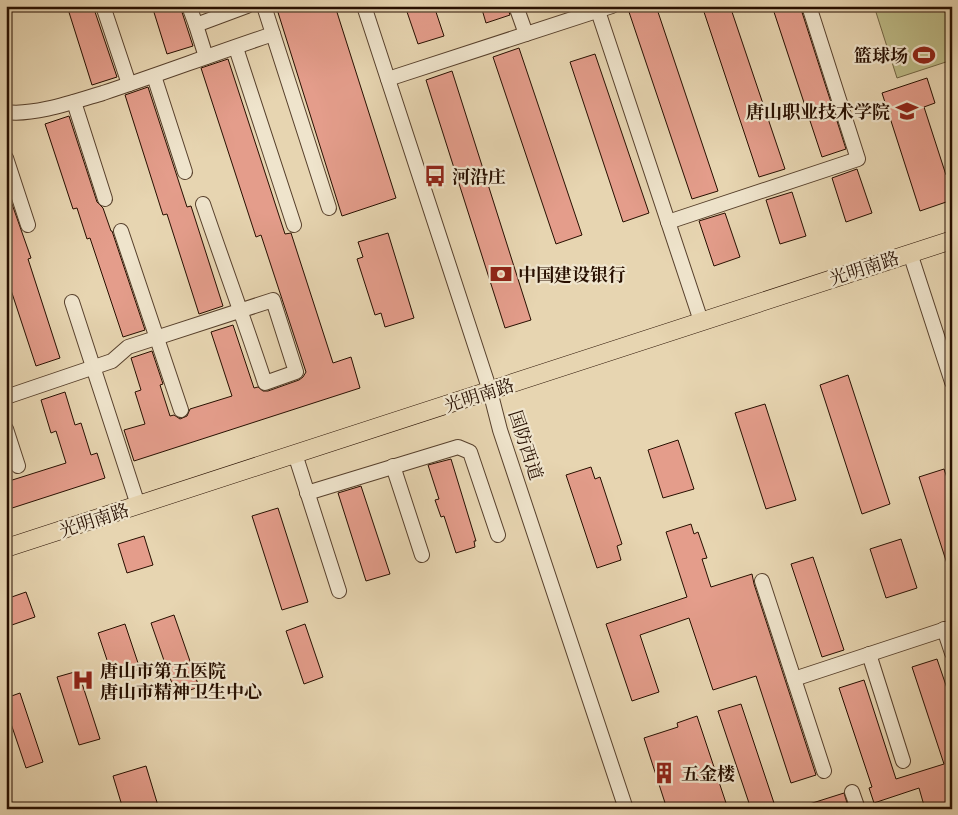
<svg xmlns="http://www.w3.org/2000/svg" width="958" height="815" viewBox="0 0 958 815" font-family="'EB Garamond','Noto Serif SC',serif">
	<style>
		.green { fill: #bdbb87; stroke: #726544 }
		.building { fill: #e49d8b; stroke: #270f00 }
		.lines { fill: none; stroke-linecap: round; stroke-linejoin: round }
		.minor-casing { stroke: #57402c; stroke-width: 16 }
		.major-casing { stroke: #270f00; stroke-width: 19 }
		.minor { stroke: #efe4cc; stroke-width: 14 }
		.major { stroke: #e7d5b1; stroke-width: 18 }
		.labels { text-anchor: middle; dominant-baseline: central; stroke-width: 4.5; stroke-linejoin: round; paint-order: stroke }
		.poi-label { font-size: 18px; font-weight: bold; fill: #270f00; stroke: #efe4cc; text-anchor: start }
		.street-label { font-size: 18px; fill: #270f00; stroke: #efe4cc }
	</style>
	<rect width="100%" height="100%" fill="#e7d5b1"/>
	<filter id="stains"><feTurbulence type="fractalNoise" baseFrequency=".004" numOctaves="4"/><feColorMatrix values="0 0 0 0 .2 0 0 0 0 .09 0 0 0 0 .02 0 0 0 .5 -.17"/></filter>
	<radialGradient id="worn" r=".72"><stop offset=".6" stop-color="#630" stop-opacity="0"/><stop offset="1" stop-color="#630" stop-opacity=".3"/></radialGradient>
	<!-- green -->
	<path class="green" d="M874 6H952V60L897 78Z"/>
	<!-- building -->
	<g class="building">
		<path d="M67 6H93L117 77 92 85Z"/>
		<path d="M152 6H180L193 46 167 54Z"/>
		<path d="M276 6H335L396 198 342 216Z"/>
		<path d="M405 6H434L444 36 418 44Z"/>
		<path d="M481 6H507L510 15 486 23Z"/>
		<path d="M647 6H656L718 191 692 199 629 12Z"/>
		<path d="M702 6H730L785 169 759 177Z"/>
		<path d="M772 6H800L846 149 822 157Z"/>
		<path d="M519 48 582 235 556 244 493 57Z"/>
		<path d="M595 54 649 213 623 222 570 62Z"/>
		<path d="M228 59 285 234 291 233 333 363 351 357 360 388 134 461 124 430 145 424 135 392 141 390 131 358 152 351 163 384 160 385 170 416 174 415 180 419 187 416 190 409 232 396 211 332 233 325 254 388 258 387 263 391H268L299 380 303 377 306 372 261 235 256 237 201 68Z"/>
		<path d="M452 71 531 320 505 328 426 80Z"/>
		<path d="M927 78 935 103 924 107 946 175 952 173V200L920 211 882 93Z"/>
		<path d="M148 87 187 207 191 206 223 306 199 314 167 214 163 215 125 95Z"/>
		<path d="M69 116 97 202 103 208 111 231H112L145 330 123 337 90 238 87 239 77 208 73 209 45 124Z"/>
		<path d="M857 169 872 213 846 222 832 178Z"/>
		<path d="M6 187 31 258 28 259 60 358 36 366 6 275Z"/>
		<path d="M792 192 806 236 780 244 766 200Z"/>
		<path d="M725 213 740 257 714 266 699 221Z"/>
		<path d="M388 233 414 318 385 327 381 313 375 315 357 259 363 257 358 242Z"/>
		<path d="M848 375 890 504 862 514 820 385Z"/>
		<path d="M65 392 75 425 81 423 91 455 97 453 105 478 6 510V482L66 463 56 431 51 433 41 400Z"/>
		<path d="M765 404 796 500 766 509 735 413Z"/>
		<path d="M678 440 694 489 663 498 648 450Z"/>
		<path d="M451 459 476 541H474L475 547 456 553 444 516 441 517 435 500 439 499 428 465Z"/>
		<path d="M591 467 595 479 600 477 622 544 617 546 621 560 597 568 566 475Z"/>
		<path d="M944 469 952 492V573H950L919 477Z"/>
		<path d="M361 486 390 574 366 581 338 493Z"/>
		<path d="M278 508 308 602 282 610 252 516Z"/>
		<path d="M691 524 694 534 698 532 707 558 702 559 711 587 752 574 754 584 816 775 791 783 756 676 713 690 689 618 640 635 659 692 632 701 606 624 687 597 666 532Z"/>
		<path d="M144 536 153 565 127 573 118 544Z"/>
		<path d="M901 539 917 588 886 598 870 549Z"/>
		<path d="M813 557 844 650 822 657 791 564Z"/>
		<path d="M26 592 35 617 6 627V599Z"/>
		<path d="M174 615 199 687 176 695 151 623Z"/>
		<path d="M125 624 140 669 113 678 98 633Z"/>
		<path d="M305 624 323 677 304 684 286 631Z"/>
		<path d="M937 659 952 703V809H925L919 788 874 803 869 788 872 787 839 688 864 680 896 779 944 764 912 667Z"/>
		<path d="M78 671 100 739 79 745 57 677Z"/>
		<path d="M20 693 43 762 26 768 6 709V698Z"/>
		<path d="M741 704 776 809H751L718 711Z"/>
		<path d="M697 716 728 809H667L644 738 678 727 677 723Z"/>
		<path d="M146 766 159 809H123L113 776Z"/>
		<path d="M844 793 849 809H803V806Z"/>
	</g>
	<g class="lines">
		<!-- minor casing -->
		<g class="minor-casing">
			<g id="minor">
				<path d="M103 6 129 84"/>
				<path d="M189 6 196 25"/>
				<path d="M364 6 490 391 500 430 626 809"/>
				<path d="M516 6 526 34"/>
				<path d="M598 11 701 321"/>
				<path d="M273 34 329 208"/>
				<path d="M236 48 294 225"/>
				<path d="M206 57 196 25 247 6"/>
				<path d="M154 76 185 172"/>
				<path d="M388 79 612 6"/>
				<path d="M74 102 105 199"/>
				<path d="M6 112C34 116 76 101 103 93 160 74 216 53 273 34L264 6"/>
				<path d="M6 158 28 225"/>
				<path d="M668 222 858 159 809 6"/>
				<path d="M121 231 181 410"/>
				<path d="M910 253 952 382"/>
				<path d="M72 302 138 505"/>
				<path d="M6 397 112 361 128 347 273 300 296 372 265 383C245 322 223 263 203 204"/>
				<path d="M6 429 18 466"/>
				<path d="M295 454 339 591"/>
				<path d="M393 466 422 555"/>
				<path d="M307 493 458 447 470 452 498 535"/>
				<path d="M762 581 824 771"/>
				<path d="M944 629 952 653"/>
				<path d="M869 654 903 761"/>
				<path d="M794 679 952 627"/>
				<path d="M852 792 858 809"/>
			</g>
		</g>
		<!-- major casing -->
		<g class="major-casing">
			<path id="major" d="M6 548 952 240"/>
		</g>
		<!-- minor -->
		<use href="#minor" class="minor"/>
		<!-- major -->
		<use href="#major" class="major"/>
	</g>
	<!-- icons -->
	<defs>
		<g id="stadium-bare" transform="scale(1.725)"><path d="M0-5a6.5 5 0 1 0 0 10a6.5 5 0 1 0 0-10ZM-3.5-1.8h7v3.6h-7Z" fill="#8f2418" stroke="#efe4cc" stroke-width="2.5" paint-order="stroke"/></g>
		<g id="university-bare" transform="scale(1.725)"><path d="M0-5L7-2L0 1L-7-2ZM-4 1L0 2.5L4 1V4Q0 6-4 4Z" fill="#8f2418" stroke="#efe4cc" stroke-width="2.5" paint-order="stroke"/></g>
		<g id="bus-bare" transform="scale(1.725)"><path d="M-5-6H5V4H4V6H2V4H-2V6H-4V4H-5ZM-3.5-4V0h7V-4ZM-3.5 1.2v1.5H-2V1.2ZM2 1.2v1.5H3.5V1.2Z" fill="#8f2418" stroke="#efe4cc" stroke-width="2.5" paint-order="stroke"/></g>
		<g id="bank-bare" transform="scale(1.725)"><path d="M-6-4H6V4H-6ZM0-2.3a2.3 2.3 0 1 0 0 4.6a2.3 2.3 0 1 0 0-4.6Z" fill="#8f2418" stroke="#efe4cc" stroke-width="2.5" paint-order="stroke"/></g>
		<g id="hospital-bare" transform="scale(1.725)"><path d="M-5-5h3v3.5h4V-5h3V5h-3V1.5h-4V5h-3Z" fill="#8f2418" stroke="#efe4cc" stroke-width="2.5" paint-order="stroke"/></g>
		<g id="building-bare" transform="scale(1.725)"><path d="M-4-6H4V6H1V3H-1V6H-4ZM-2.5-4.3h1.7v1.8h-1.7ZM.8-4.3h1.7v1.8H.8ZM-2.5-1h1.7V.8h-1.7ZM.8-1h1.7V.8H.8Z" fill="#8f2418" stroke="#efe4cc" stroke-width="2.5" paint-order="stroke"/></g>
	</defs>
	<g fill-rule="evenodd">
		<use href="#stadium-bare" x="924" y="55"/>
		<use href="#university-bare" x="907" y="111"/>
		<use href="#bus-bare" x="435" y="176"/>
		<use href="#bank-bare" x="501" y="274"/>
		<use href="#hospital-bare" x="83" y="680"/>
		<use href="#building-bare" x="664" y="773"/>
	</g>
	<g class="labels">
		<!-- poi labels -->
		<g class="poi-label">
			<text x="908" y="55" text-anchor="end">篮球场</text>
			<text x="890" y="111" text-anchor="end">唐山职业技术学院</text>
			<text x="452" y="176">河沿庄</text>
			<text x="518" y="274">中国建设银行</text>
			<text x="100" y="670">唐山市第五医院<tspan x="100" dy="21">唐山市精神卫生中心</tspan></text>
			<text x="681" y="773">五金楼</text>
		</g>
		<!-- street labels -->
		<g class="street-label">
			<text transform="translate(864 268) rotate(-18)">光明南路</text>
			<text transform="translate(479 395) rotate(-18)">光明南路</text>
			<text transform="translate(526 445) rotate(72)">国防西道</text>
			<text transform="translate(94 520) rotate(-18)">光明南路</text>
		</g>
	</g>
	<!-- margin -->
	<rect width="958" height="815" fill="none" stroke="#e7d5b1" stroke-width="25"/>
	<rect x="8" y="8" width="943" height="800" fill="none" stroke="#270f00" stroke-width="2.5"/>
	<rect x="12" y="12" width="933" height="790" fill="none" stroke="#270f00"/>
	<rect width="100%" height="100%" filter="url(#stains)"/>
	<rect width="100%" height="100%" fill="url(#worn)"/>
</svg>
